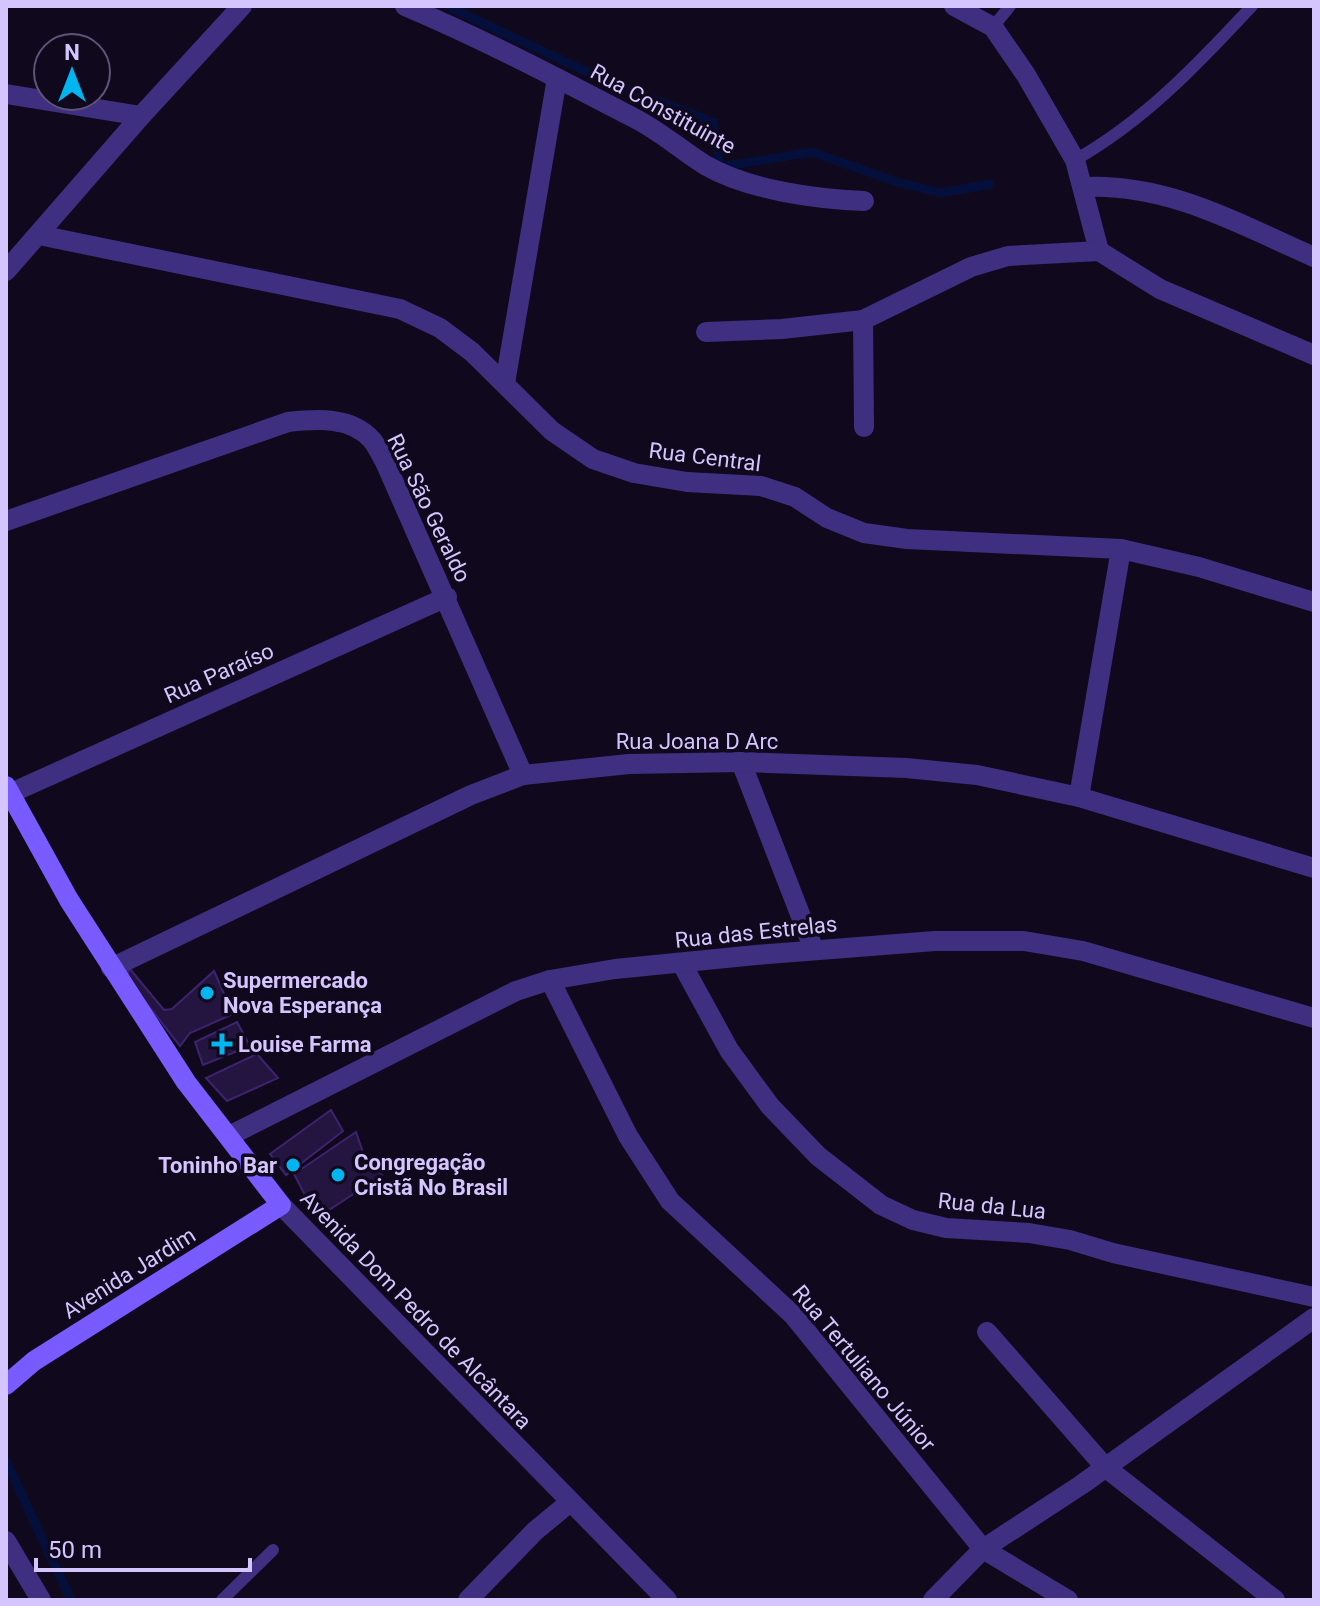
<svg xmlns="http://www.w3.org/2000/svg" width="1320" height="1606" viewBox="0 0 1320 1606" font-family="Roboto,sans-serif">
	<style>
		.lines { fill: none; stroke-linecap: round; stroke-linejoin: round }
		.stream { stroke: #04103b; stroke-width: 9 }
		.building { fill: #231440; stroke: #3d236e; stroke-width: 2 }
		.lane { stroke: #3e2f81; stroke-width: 12 }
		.street { stroke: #3e2f81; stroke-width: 20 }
		.secondary { stroke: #785cff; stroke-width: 20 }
		.poi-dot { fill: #00b6f0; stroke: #10091d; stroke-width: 3 }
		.labels { text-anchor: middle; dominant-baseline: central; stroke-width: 7; stroke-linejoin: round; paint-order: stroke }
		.street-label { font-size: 22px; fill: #d4c5ff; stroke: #10091d }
		.poi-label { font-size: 22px; font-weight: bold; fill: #d4c5ff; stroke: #10091d; text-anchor: start }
	</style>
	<rect width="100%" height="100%" fill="#10091d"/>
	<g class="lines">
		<!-- stream -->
		<g class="stream">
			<path d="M447 6 604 80 713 122 720 167 812 152 897 182 941 193 990 184"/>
			<path d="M6 1461 71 1600"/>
		</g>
	</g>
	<!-- building -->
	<g class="building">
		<path d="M129 968 164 1010 172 1009 214 971 233 1014 190 1033 180 1046 127 978Z"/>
		<path d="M237 1022 250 1046 203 1065 195 1042Z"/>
		<path d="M257 1054 278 1078 227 1101 206 1078Z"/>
		<path d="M331 1110 343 1131 286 1175 270 1154Z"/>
		<path d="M356 1132 366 1161 382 1175 317 1218 294 1174Z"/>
	</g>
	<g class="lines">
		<!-- lane -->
		<g class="lane">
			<path d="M993 27 1010 6"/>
			<path d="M1075 160C1144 121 1198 64 1252 6"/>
			<path d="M222 1600 273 1550"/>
		</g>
		<!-- street -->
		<g class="street">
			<path d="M405 6C483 39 559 79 634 118 660 131 681 150 705 165 748 190 815 199 864 201"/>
			<path d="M954 6 993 27 1026 75 1075 160 1099 251"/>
			<path d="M6 94 141 116"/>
			<path d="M1084 187C1168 183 1239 224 1314 257"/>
			<path d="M39 235 400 309 440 328 472 352 552 431 593 459 634 473 687 482 761 486 795 497 827 518 864 533 907 539 1121 549 1199 567 1314 602"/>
			<path d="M1099 251 1160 289 1314 355"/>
			<path d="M6 271 141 116 242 6"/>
			<path d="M706 332 782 329 863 320"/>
			<path d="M505 383 557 78"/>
			<path d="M864 427 863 320 971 267 1008 256 1099 251"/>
			<path d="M6 521 288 422C316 419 351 416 372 440 377 446 381 455 385 462L523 775"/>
			<path d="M741 762 814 950"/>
			<path d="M11 793 447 597"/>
			<path d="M1079 797 1121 549"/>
			<path d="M682 964 729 1050 770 1106 818 1156 881 1205 913 1220 946 1228 1029 1233 1070 1240 1113 1253 1314 1297"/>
			<path d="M111 968 471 795 523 775 629 764 741 762 906 768 977 775 1079 797 1314 868"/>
			<path d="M550 980 628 1136 670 1201 793 1315 983 1549 1068 1600"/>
			<path d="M229 1136 516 991 550 980 615 969 756 955 935 941H1024L1083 951 1314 1018"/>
			<path d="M281 1205 667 1600"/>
			<path d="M987 1332 1105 1467 1275 1600"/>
			<path d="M6 1541 41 1600"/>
			<path d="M468 1600 535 1531 569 1503"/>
			<path d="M933 1600 983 1549 1081 1485 1314 1318"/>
		</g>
		<!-- secondary -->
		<path class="secondary" d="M6 786 69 900 186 1082 281 1205 34 1361 6 1385"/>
	</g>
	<!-- markers -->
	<g class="poi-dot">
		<circle cx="207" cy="993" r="8"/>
		<path d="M218 1032h8v8h8v8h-8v8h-8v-8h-8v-8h8z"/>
		<circle cx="293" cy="1165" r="8"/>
		<circle cx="338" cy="1175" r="8"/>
	</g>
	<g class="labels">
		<!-- street labels -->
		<g class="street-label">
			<text transform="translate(663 109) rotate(29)">Rua Constituinte</text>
			<text transform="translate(705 457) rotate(7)">Rua Central</text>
			<text transform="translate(429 508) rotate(64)">Rua São Geraldo</text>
			<text transform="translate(219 673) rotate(-24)">Rua Paraíso</text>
			<text x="697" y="741">Rua Joana D Arc</text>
			<text transform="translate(756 932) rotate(-6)">Rua das Estrelas</text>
			<text transform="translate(992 1206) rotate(6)">Rua da Lua</text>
			<text transform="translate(129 1273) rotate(-32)">Avenida Jardim</text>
			<text transform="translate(416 1310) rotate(46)">Avenida Dom Pedro de Alcântara</text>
			<text transform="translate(864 1368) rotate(50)">Rua Tertuliano Júnior</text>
		</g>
		<!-- poi labels -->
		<g class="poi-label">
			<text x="223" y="980">Supermercado<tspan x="223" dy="25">Nova Esperança</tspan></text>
			<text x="238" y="1044">Louise Farma</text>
			<text x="354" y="1162">Congregação<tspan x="354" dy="25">Cristã No Brasil</tspan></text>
			<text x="277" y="1165" text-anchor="end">Toninho Bar</text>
		</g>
	</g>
	<!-- border -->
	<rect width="1320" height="1606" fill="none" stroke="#d4c5ff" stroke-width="16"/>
	<!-- north arrow -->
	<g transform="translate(72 72)"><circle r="38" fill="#10091d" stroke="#5e5477" stroke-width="2"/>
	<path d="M0-6L14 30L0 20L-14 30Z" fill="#00b6f0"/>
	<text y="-12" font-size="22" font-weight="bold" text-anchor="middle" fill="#d4c5ff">N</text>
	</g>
	<!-- scale -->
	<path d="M36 1558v12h214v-12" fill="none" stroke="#d4c5ff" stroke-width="4"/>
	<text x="48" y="1558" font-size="24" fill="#d4c5ff" stroke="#10091d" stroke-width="6" paint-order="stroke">50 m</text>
</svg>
